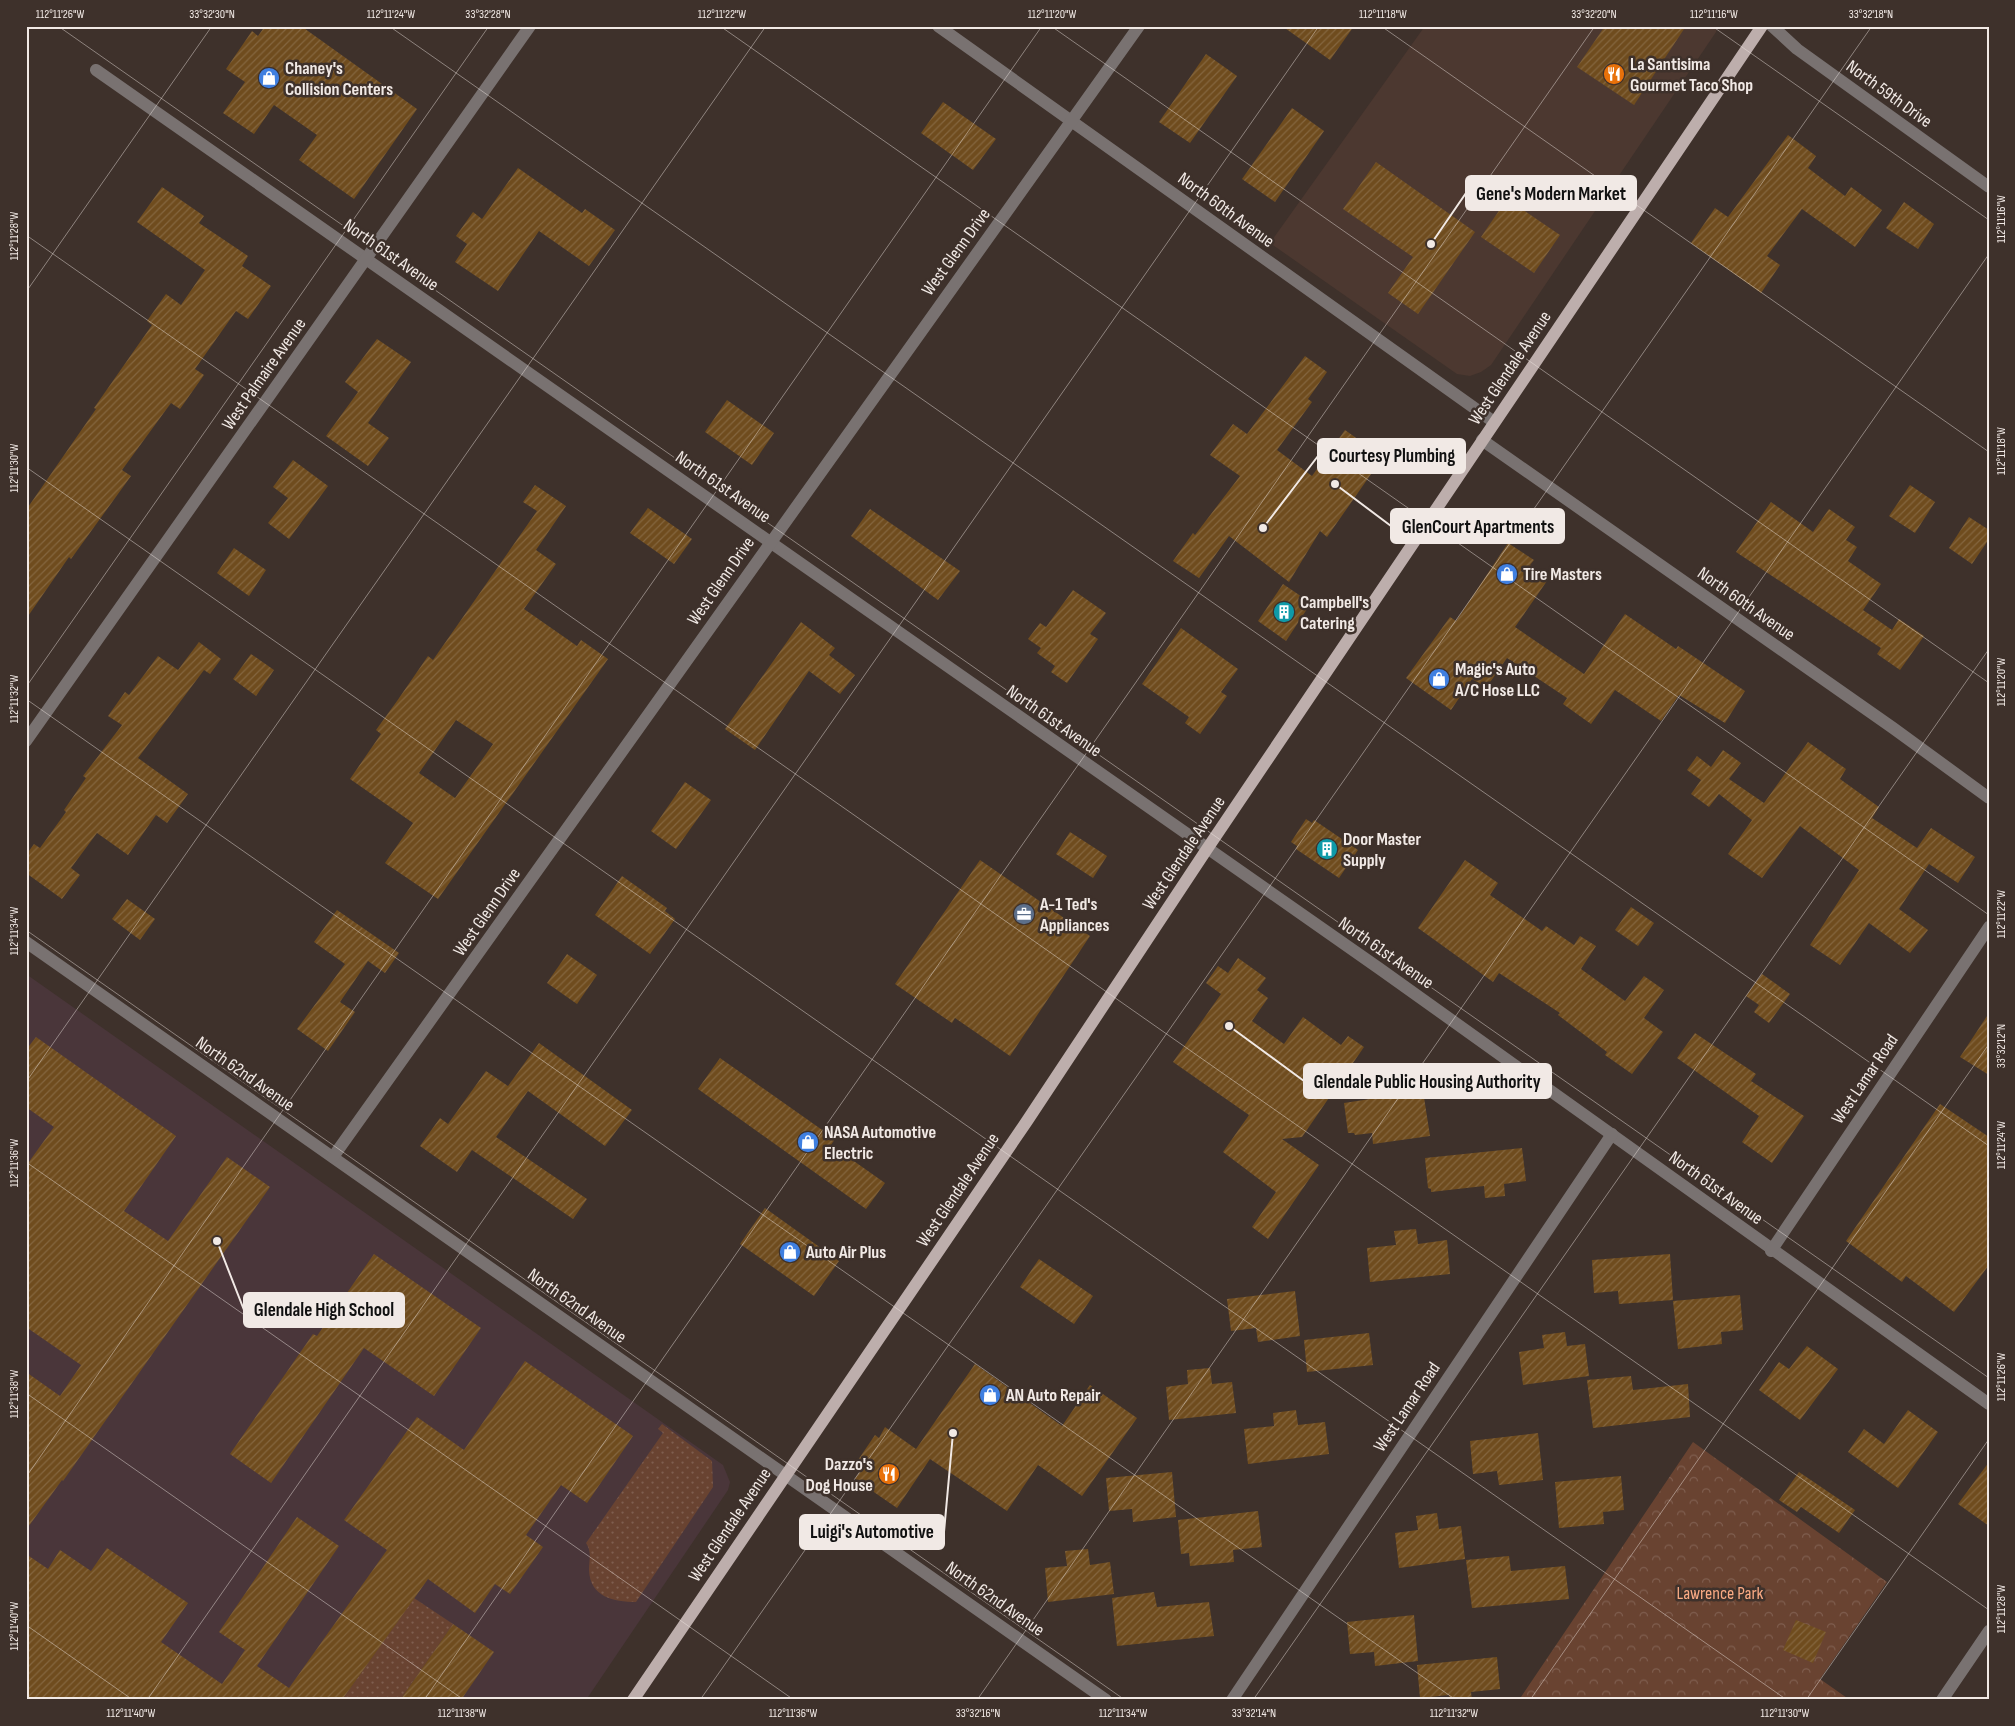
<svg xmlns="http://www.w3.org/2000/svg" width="2015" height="1726" viewBox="0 0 2015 1726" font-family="'Sofia Sans Condensed',sans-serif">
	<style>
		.built { fill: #4c3830 }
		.education { fill: #4a363a }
		.grass { fill: url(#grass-dots) }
		.park { fill: url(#park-crowns) }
		.building { fill: url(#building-hatch); fill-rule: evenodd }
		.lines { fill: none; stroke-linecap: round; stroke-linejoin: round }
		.minor { stroke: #797271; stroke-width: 12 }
		.major { stroke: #bdaeac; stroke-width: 12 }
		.ticks { fill: none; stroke: #f1e9e5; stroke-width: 1; stroke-opacity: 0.45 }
		.labels { text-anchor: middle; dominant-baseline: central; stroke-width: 5; stroke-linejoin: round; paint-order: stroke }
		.poi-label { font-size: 18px; font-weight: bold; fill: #f1e9e5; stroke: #3e312b; text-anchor: start }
		.street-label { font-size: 18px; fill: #f1e9e5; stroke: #3e312b }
		.park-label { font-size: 18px; fill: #faaa84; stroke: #3e312b }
		.leader { fill: none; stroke: #f1e9e5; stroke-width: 2 }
		.callout-dot { fill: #f1e9e5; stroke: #3e312b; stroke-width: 2 }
		.callout { fill: #f1e9e5; stroke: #f1e9e5; stroke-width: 2 }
		.callout-label { font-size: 19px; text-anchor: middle; font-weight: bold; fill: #111 }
		.neatline { fill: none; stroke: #f1e9e5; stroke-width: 2 }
		.ticks-label { font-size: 12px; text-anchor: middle; fill: #f1e9e5 }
	</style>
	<defs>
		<pattern id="grass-dots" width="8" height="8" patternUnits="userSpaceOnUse" patternTransform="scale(1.25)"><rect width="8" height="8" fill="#694331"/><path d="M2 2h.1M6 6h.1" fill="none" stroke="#7f5e4f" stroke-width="1.8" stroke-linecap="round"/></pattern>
		<pattern id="park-crowns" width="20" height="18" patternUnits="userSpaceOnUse" patternTransform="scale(1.25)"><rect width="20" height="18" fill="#694331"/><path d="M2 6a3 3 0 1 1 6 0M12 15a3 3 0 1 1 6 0" fill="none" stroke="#7f5e4f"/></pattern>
		<pattern id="building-hatch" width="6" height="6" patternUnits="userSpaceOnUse" patternTransform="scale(1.25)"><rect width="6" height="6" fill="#6f4c1e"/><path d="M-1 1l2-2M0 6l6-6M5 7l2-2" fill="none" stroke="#84663f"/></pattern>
	</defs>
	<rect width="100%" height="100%" fill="#3e312b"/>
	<!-- built -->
	<path class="built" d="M1425 26H1717L1716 32 1491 365 1481 372 1470 376 1457 374 1270 243Z"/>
	<!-- education -->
	<path class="education" d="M26 974 723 1465 730 1482 728 1490 586 1700H26Z"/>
	<!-- grass -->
	<g class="grass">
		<path d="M662 1424 712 1461 713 1487 636 1602C614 1602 590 1597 589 1570 589 1560 592 1552 586 1543L663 1433 658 1429Z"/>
		<path d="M414 1598 453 1624 400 1700H342Z"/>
	</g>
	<!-- park -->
	<path class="park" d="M1693 1442 1887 1582 1820 1679 1850 1700H1519Z"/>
	<!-- building -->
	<g class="building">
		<path d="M265 26H301L417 109 354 199 299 160 317 135 274 105 254 134 223 113 245 82 226 69 252 31 258 36Z"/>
		<path d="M1282 26H1354L1330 60Z"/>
		<path d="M1605 26H1686L1634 105 1577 67Z"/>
		<path d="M1206 54 1237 76 1190 143 1159 122Z"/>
		<path d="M943 102 996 139 973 170 921 133Z"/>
		<path d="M1292 108 1324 131 1275 202 1242 179Z"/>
		<path d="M1788 135 1816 156 1808 168 1845 196 1851 187 1882 210 1855 247 1802 209 1767 256 1780 265 1761 293 1691 243 1715 208 1728 217Z"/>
		<path d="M1376 162 1475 232 1418 314 1388 293 1413 257 1343 209Z"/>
		<path d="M518 168 582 213 585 209 615 230 589 266 539 231 498 291 455 262 467 244 456 236 473 212 482 219Z"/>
		<path d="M162 187 204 216 199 223 248 256 242 266 271 286 248 319 236 311 195 369 204 375 180 409 171 403 122 470 131 476 71 559 69 557 26 619V510L96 409 94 408 152 325 147 321 166 294 181 305 205 270 137 222Z"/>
		<path d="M1507 199 1560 235 1534 273 1481 237Z"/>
		<path d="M1904 202 1934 224 1918 249 1886 228Z"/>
		<path d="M377 339 411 362 368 423 389 438 368 466 326 436 358 392 345 382Z"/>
		<path d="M1305 356 1327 372 1308 399 1312 402 1277 450 1312 476 1345 430 1383 457 1327 537 1320 531 1289 582 1229 536 1199 578 1173 561 1193 533 1195 535 1240 476 1210 455 1233 424 1247 434Z"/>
		<path d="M727 400 774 433 752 465 705 432Z"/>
		<path d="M293 460 328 486 289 539 268 523 288 498 273 487Z"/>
		<path d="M535 485 566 506 536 550 556 564 524 609 577 646 581 640 608 659 438 899 385 863 413 823 350 779 381 734 376 730 397 701 428 656 433 660 537 511 523 502ZM456 720 493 744 455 798 419 773Z"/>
		<path d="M1910 485 1935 502 1915 533 1889 516Z"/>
		<path d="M1771 502 1813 532 1829 509 1855 527 1846 540 1857 547 1848 561 1881 584 1863 610 1892 630 1899 619 1924 636 1900 670 1877 654 1881 648 1736 552Z"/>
		<path d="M648 508 692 539 674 564 630 533Z"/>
		<path d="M870 509 960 571 938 600 851 536Z"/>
		<path d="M1969 517 1989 530V539L1972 564 1949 548Z"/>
		<path d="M1508 543 1534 560 1530 565 1549 578 1515 627 1584 674 1625 614 1676 649 1678 646 1745 691 1725 723 1679 695 1661 721 1615 690 1591 724 1563 704 1567 698 1507 658 1486 688 1472 679 1451 710 1406 678 1450 617 1456 621Z"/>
		<path d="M234 548 266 570 249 596 217 573Z"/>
		<path d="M1283 584 1311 603 1286 641 1258 621Z"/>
		<path d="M1073 590 1106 613 1090 634 1098 639 1067 683 1051 672 1055 666 1037 653 1041 648 1028 639 1040 623 1046 627Z"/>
		<path d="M801 622 835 648 829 655 855 675 840 694 809 671 755 750 725 729Z"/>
		<path d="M1181 628 1238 669 1221 692 1227 696 1200 734 1185 723 1189 717 1142 684Z"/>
		<path d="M199 642 221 659 210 674 204 670 138 758 188 794 167 823 156 815 128 855 97 833 71 868 80 875 62 899 26 873V855L34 844 40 848 66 812 64 810 86 778 83 776 122 725 108 716 125 692 129 695 158 656 178 670Z"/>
		<path d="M251 654 274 670 256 696 233 679Z"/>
		<path d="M1808 742 1846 769 1840 779 1879 807 1872 818 1917 848 1931 828 1975 857 1958 883 1929 864 1899 909 1928 930 1910 953 1869 923 1840 965 1810 945 1859 870 1800 826 1762 878 1728 854 1752 820 1719 794 1709 807 1691 794 1701 780 1687 770 1697 756 1711 767 1723 750 1741 763 1729 779 1764 803Z"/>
		<path d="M685 782 711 800 676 849 651 831Z"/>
		<path d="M1306 819 1312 823 1314 820 1358 850 1339 878 1296 849 1297 846 1291 842Z"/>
		<path d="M1070 832 1107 856 1093 878 1056 854Z"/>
		<path d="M980 860 1090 936 1010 1056 955 1018 952 1023 895 984Z"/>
		<path d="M1465 860 1498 883 1490 895 1542 931 1546 926 1574 945 1580 936 1596 946 1581 969 1625 1001 1644 976 1664 990 1644 1018 1663 1032 1632 1074 1605 1055 1607 1052 1558 1015 1560 1013 1499 973 1493 982 1418 928Z"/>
		<path d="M622 876 667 908 665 911 675 919 650 954 595 915Z"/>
		<path d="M127 899 155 919 140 940 112 919Z"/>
		<path d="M1631 907 1654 923 1638 946 1615 930Z"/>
		<path d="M337 910 399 953 385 973 368 961 340 1002 355 1012 328 1051 297 1029 345 964 314 942Z"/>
		<path d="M567 954 597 975 577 1004 547 983Z"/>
		<path d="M1238 958 1266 978 1257 990 1268 998 1252 1021 1284 1044 1303 1017 1341 1045 1348 1036 1364 1047 1302 1137 1282 1139 1319 1165 1268 1239 1252 1227 1276 1192 1223 1152 1249 1115 1173 1062 1221 994 1206 983 1218 966 1228 973Z"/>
		<path d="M1762 974 1790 994 1769 1023 1754 1012 1759 1005 1746 996Z"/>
		<path d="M1989 1013V1075L1960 1057Z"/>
		<path d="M1695 1033 1756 1074 1751 1081 1804 1116 1772 1163 1742 1142 1759 1116 1677 1058Z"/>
		<path d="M36 1037 176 1136 124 1211 168 1241 227 1157 270 1187 63 1481 62 1480 26 1530V1372L60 1396 81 1365 26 1327V1166L54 1127 26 1107V1050Z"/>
		<path d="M539 1043 632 1110 605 1146 528 1091 496 1137 587 1199 573 1219 472 1150 457 1172 420 1146 440 1118 448 1124 486 1071 508 1086Z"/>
		<path d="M720 1058 835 1139 831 1145 885 1183 866 1209 698 1089Z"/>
		<path d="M1423 1091 1430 1136 1373 1144 1372 1133 1355 1135 1354 1133H1348L1344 1103Z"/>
		<path d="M1940 1104 1989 1137V1265L1954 1312 1906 1276 1902 1282 1846 1241Z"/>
		<path d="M1522 1148 1526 1181 1504 1184 1505 1196 1485 1198 1484 1186 1431 1192V1189L1428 1188 1425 1158Z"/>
		<path d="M765 1208 839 1261 814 1296 740 1244Z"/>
		<path d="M1416 1229 1418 1244 1447 1240 1450 1274 1370 1282 1367 1248 1396 1245 1394 1231Z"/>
		<path d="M374 1254 481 1328 434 1396 364 1348 271 1483 230 1454 313 1334 317 1336Z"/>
		<path d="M1670 1254 1673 1300 1619 1304 1618 1291 1594 1293 1592 1260Z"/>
		<path d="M1039 1259 1093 1296 1074 1324 1020 1287Z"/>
		<path d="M1295 1291 1300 1336 1258 1342 1256 1328 1231 1331 1227 1299Z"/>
		<path d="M1740 1295 1743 1330 1721 1332 1722 1344 1678 1349 1673 1301Z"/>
		<path d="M1565 1332 1567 1346 1585 1344 1589 1376 1523 1385 1519 1352 1544 1348 1542 1335Z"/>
		<path d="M1369 1333 1373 1365 1307 1372 1304 1340Z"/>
		<path d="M1807 1346 1838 1369 1800 1420 1759 1390 1779 1362 1789 1369Z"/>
		<path d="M525 1361 633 1436 587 1503 561 1485 526 1535 543 1547 510 1594 495 1584 475 1613 428 1579 342 1700H26V1554L48 1569 60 1550 91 1571 107 1548 188 1603 161 1642 222 1684 245 1650 219 1632 297 1517 339 1546 257 1666 289 1688 387 1550 344 1520 417 1417 464 1450Z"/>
		<path d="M975 1364 1062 1426 1090 1385 1137 1418 1082 1496 1038 1465 1007 1511 930 1459 897 1508 855 1479 865 1464 858 1460 875 1435 879 1438 885 1427 916 1449Z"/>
		<path d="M1210 1368 1212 1384 1232 1382 1236 1413 1169 1420 1166 1387 1188 1384 1187 1370Z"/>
		<path d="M1631 1376 1633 1390 1688 1384 1690 1417 1593 1428 1587 1380Z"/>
		<path d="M1296 1410 1298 1425 1325 1422 1329 1454 1248 1464 1244 1429 1274 1426 1273 1413Z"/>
		<path d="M1908 1410 1938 1432 1898 1488 1848 1452 1864 1429 1884 1444Z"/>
		<path d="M1538 1433 1543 1480 1499 1485 1497 1471 1473 1474 1470 1441Z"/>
		<path d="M1989 1462V1526L1958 1504Z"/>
		<path d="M1172 1472 1176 1517 1133 1522 1132 1509 1109 1511 1106 1478Z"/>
		<path d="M1799 1472 1855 1510 1839 1533 1801 1507 1797 1512 1779 1500Z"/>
		<path d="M1621 1476 1624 1510 1603 1512 1604 1524 1559 1528 1555 1482Z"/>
		<path d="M1258 1511 1262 1547 1233 1550 1234 1562 1190 1566 1189 1553 1181 1554 1178 1520Z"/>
		<path d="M1437 1513 1439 1529 1461 1526 1465 1559 1399 1568 1395 1533 1418 1530 1416 1516Z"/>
		<path d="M1088 1549 1090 1565 1110 1562 1114 1594 1048 1602 1045 1568 1067 1566 1065 1551Z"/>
		<path d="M1509 1556 1511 1571 1565 1566 1569 1599 1472 1608 1466 1560Z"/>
		<path d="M1154 1592 1157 1607 1209 1602 1214 1636 1117 1646 1112 1598Z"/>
		<path d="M1414 1615 1418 1661 1375 1666 1374 1652 1350 1654 1347 1622Z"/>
		<path d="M1796 1620 1826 1632 1813 1663 1783 1650Z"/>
		<path d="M453 1624 494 1652 461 1700H400Z"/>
		<path d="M1497 1657 1500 1689 1471 1692 1472 1700H1450L1449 1695 1420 1698 1417 1665Z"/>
	</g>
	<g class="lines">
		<!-- minor -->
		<g class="minor">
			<path d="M938 26 1494 422"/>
			<path d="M1772 26 1797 49 1989 187"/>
			<path d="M96 70 1380 969 1989 1404"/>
			<path d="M1482 440 1893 728 1989 798"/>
			<path d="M26 741 530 26"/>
			<path d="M26 942 1106 1700"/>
			<path d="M333 1157 1139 26"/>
			<path d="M1771 1251 1989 927"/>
			<path d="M1232 1700 1612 1134"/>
			<path d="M1942 1700 1989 1631"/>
		</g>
		<!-- major -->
		<path class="major" d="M633 1700 1027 1121 1207 849 1762 26"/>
	</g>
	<!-- ticks -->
	<path class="ticks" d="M58 26 1989 1378M389 26 1989 1146M720 26 1989 915M1051 26 1989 683M1381 26 1989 452M1712 26 1989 220M26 235 1989 1610M26 292 212 26M26 467 1787 1700M26 687 489 26M26 699 1456 1700M26 930 1125 1700M26 1082 766 26M26 1162 794 1700M26 1393 464 1700M26 1477 1042 26M26 1625 133 1700M147 1700 1319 26M424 1700 1595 26M700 1700 1872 26M977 1700 1989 254M1253 1700 1989 649M1530 1700 1989 1044M1806 1700 1989 1439"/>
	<!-- icons -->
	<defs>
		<g id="restaurant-disc" transform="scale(1.125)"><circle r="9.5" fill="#e8710a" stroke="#3e312b"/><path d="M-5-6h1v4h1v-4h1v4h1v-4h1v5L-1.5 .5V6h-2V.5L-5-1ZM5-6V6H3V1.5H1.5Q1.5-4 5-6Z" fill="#fff"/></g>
		<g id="shop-disc" transform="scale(1.125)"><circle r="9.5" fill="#3f7fe0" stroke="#3e312b"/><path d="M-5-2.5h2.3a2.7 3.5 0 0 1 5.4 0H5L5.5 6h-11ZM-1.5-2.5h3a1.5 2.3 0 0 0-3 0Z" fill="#fff"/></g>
		<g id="building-disc" transform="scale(1.125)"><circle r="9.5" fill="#0f9aa8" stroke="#3e312b"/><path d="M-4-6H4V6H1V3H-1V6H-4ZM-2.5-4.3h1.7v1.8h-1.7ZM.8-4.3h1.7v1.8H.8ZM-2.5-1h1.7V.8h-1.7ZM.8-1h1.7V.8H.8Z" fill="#fff"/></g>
		<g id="office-disc" transform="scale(1.125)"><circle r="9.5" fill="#5c6f8a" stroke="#3e312b"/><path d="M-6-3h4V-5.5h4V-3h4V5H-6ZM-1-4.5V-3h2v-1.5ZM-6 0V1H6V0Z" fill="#fff"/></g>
	</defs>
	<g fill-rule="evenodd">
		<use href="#restaurant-disc" x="1614" y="74"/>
		<use href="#shop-disc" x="269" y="78"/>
		<use href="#shop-disc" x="1507" y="574"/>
		<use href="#building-disc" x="1284" y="612"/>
		<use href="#shop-disc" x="1439" y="679"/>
		<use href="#building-disc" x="1327" y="849"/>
		<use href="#office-disc" x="1024" y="914"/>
		<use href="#shop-disc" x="808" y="1142"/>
		<use href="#shop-disc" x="790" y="1252"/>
		<use href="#shop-disc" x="990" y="1395"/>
		<use href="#restaurant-disc" x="889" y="1474"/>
	</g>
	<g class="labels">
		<!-- poi labels -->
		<g class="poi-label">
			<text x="1630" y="64">La Santisima<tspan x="1630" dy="21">Gourmet Taco Shop</tspan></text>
			<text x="285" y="68">Chaney's<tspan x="285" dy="21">Collision Centers</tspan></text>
			<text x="1523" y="574">Tire Masters</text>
			<text x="1300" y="602">Campbell's<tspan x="1300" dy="21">Catering</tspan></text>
			<text x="1455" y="669">Magic's Auto<tspan x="1455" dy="21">A/C Hose LLC</tspan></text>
			<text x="1343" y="839">Door Master<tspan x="1343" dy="21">Supply</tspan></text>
			<text x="1040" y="904">A-1 Ted's<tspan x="1040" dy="21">Appliances</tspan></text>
			<text x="824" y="1132">NASA Automotive<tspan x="824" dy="21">Electric</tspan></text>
			<text x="806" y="1252">Auto Air Plus</text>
			<text x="1006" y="1395">AN Auto Repair</text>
			<text x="873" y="1464" text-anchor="end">Dazzo's<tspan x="873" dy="21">Dog House</tspan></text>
		</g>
		<!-- street labels -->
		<g class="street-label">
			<text transform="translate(1889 94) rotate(36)">North 59th Drive</text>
			<text transform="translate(1226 210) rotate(36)">North 60th Avenue</text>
			<text transform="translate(956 252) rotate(-54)">West Glenn Drive</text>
			<text transform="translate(391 255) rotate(35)">North 61st Avenue</text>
			<text transform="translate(1510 368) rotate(-56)">West Glendale Avenue</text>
			<text transform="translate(264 374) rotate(-55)">West Palmaire Avenue</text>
			<text transform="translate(723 487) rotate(35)">North 61st Avenue</text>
			<text transform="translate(721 581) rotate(-55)">West Glenn Drive</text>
			<text transform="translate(1746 604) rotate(35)">North 60th Avenue</text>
			<text transform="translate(1054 721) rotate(35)">North 61st Avenue</text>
			<text transform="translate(1184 853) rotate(-56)">West Glendale Avenue</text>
			<text transform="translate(487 912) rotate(-55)">West Glenn Drive</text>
			<text transform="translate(1386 953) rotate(35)">North 61st Avenue</text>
			<text transform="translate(245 1074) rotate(35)">North 62nd Avenue</text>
			<text transform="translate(1865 1079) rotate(-56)">West Lamar Road</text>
			<text transform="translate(1716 1188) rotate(36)">North 61st Avenue</text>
			<text transform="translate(958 1190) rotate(-56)">West Glendale Avenue</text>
			<text transform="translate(577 1306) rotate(35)">North 62nd Avenue</text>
			<text transform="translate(1407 1407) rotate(-56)">West Lamar Road</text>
			<text transform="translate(730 1525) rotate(-56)">West Glendale Avenue</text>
			<text transform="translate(995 1599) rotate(35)">North 62nd Avenue</text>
		</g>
		<!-- park labels -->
		<g class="park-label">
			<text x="1720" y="1593">Lawrence Park</text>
		</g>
	</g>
	<!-- callouts -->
	<path class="leader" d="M1431 244L1466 193M1263 528L1318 456M1335 484L1391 526M1229 1026L1304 1081M217 1241L244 1310M953 1433L944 1532"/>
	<g class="callout-dot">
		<circle cx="1431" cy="244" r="5"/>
		<circle cx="1263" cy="528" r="5"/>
		<circle cx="1335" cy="484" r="5"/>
		<circle cx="1229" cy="1026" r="5"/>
		<circle cx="217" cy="1241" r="5"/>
		<circle cx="953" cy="1433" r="5"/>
	</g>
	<g class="callout">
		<rect x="1466" y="176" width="170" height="34" rx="5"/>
		<rect x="1318" y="439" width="147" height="34" rx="5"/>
		<rect x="1391" y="509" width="173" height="34" rx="5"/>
		<rect x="1304" y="1064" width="247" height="34" rx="5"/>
		<rect x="244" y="1293" width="160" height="34" rx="5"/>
		<rect x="800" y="1515" width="144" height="34" rx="5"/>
	</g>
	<g class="callout-label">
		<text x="1551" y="200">Gene's Modern Market</text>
		<text x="1392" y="462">Courtesy Plumbing</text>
		<text x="1478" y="533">GlenCourt Apartments</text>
		<text x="1427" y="1088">Glendale Public Housing Authority</text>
		<text x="324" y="1316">Glendale High School</text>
		<text x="872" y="1538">Luigi's Automotive</text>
	</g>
	<!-- border -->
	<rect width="2015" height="1726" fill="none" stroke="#3e312b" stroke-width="55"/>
	<rect x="28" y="28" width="1960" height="1670" class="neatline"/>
	<g class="ticks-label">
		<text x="60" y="18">112°11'26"W</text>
		<text x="212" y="18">33°32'30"N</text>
		<text x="391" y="18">112°11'24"W</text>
		<text x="488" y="18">33°32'28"N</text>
		<text x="722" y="18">112°11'22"W</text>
		<text x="1052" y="18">112°11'20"W</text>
		<text x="1383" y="18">112°11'18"W</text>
		<text x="1594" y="18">33°32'20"N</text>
		<text x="1714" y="18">112°11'16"W</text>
		<text x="1871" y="18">33°32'18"N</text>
		<text transform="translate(2001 219) rotate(-90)" y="4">112°11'16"W</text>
		<text transform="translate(14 236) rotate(-90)" y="4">112°11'28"W</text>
		<text transform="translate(2001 451) rotate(-90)" y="4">112°11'18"W</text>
		<text transform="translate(14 468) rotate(-90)" y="4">112°11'30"W</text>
		<text transform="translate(2001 682) rotate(-90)" y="4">112°11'20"W</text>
		<text transform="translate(14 699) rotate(-90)" y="4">112°11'32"W</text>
		<text transform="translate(2001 914) rotate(-90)" y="4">112°11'22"W</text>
		<text transform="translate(14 931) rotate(-90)" y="4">112°11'34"W</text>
		<text transform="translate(2001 1046) rotate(-90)" y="4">33°32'12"N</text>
		<text transform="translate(2001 1145) rotate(-90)" y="4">112°11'24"W</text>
		<text transform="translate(14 1163) rotate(-90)" y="4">112°11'36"W</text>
		<text transform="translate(2001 1377) rotate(-90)" y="4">112°11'26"W</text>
		<text transform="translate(14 1394) rotate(-90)" y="4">112°11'38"W</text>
		<text transform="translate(2001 1609) rotate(-90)" y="4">112°11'28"W</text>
		<text transform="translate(14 1626) rotate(-90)" y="4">112°11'40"W</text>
		<text x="131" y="1717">112°11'40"W</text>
		<text x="462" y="1717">112°11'38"W</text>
		<text x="793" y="1717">112°11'36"W</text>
		<text x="978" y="1717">33°32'16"N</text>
		<text x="1123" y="1717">112°11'34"W</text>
		<text x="1254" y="1717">33°32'14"N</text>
		<text x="1454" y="1717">112°11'32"W</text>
		<text x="1785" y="1717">112°11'30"W</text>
	</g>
</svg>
